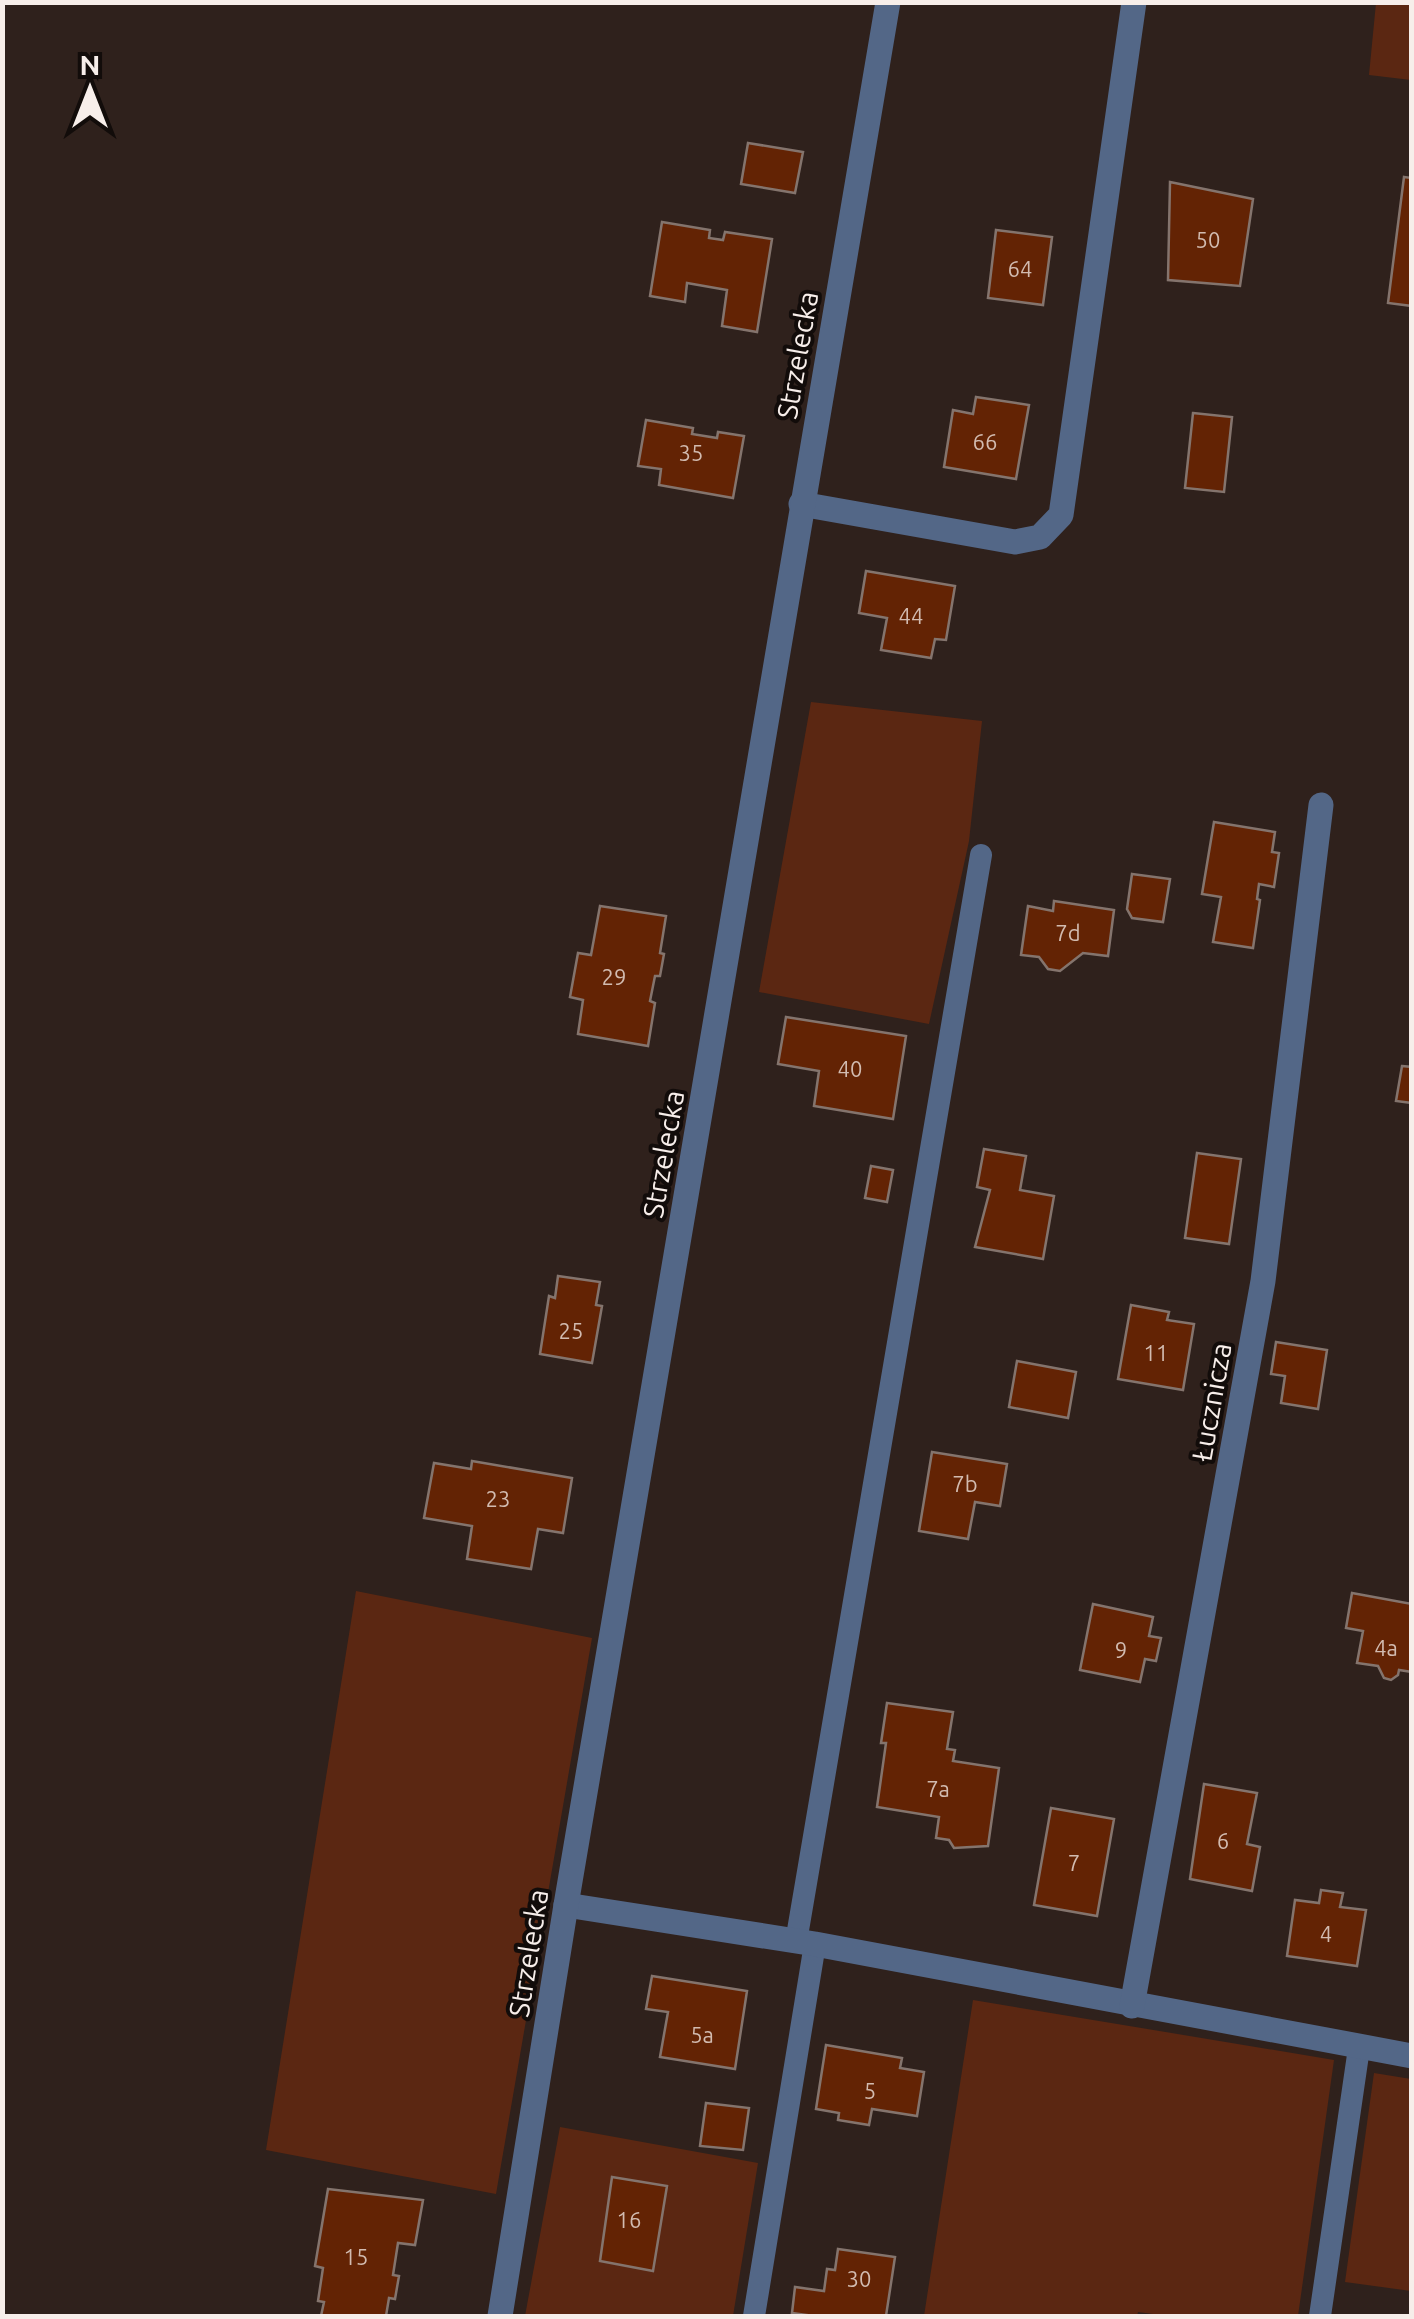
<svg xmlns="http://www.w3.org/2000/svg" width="1414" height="2319" viewBox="0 0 1414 2319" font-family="Ubuntu,sans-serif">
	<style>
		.green { fill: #5b2712 }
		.building { fill: #632304; stroke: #84746d; stroke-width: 2.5 }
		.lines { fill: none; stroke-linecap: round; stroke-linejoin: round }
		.service { stroke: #536787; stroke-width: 22 }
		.minor { stroke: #536787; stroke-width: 25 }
		.labels { text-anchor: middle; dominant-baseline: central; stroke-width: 8; stroke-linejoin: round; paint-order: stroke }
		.number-label { font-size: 22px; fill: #d2bbb0 }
		.street-label { font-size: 28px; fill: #f7eeea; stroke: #120c0a }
	</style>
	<rect width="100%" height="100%" fill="#2f211c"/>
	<!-- green -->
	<g class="green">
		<path d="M1376 3H1411V80L1369 75Z"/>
		<path d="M811 702 982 721 969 841 929 1024 759 992Z"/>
		<path d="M356 1591 592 1638 496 2194 266 2150Z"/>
		<path d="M973 2000 1334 2060 1298 2316H1168L1138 2312 1137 2316H924Z"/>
		<path d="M1374 2073 1411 2079V2291L1345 2282Z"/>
		<path d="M560 2127 758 2163 733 2316H525Z"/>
	</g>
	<!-- building -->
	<g class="building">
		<path d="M748 143 803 152 795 193 741 184Z"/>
		<path d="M1404 177 1412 178V306L1388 303Z"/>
		<path d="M1170 182 1253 199 1240 286 1168 280Z"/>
		<path d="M662 222 710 230 709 238 723 240 725 232 772 239 757 332 722 326 727 290 687 283 685 302 650 296Z"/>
		<path d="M996 230 1052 237 1043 305 988 298Z"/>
		<path d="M976 397 1029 405 1016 479 944 467 953 410 973 414Z"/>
		<path d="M1193 413 1232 417 1224 492 1185 488Z"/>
		<path d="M646 420 693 428 692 434 717 438 718 432 744 436 733 498 659 485 661 469 638 466Z"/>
		<path d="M866 571 955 586 946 640 935 639 931 658 881 650 887 618 859 613Z"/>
		<path d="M1214 822 1275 832 1272 852 1279 853 1274 887 1259 884 1257 899 1260 900 1253 948 1213 942 1221 897 1202 894Z"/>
		<path d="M1132 874 1170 879 1163 922 1132 918 1127 909Z"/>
		<path d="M1054 901 1114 910 1108 956 1083 953 1060 971 1048 969 1039 957 1021 955 1028 906 1053 911Z"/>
		<path d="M600 906 666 916 660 953 664 954 660 976H655L650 1001 655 1003 648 1046 578 1034 583 1000 570 997 578 953 591 955Z"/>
		<path d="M786 1017 906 1036 893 1119 814 1106 819 1071 778 1064Z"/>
		<path d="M1402 1066 1412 1067V1103L1396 1101Z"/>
		<path d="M984 1149 1026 1156 1020 1190 1054 1196 1043 1259 975 1247 990 1190 977 1187Z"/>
		<path d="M1197 1153 1241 1159 1229 1244 1185 1238Z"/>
		<path d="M871 1166 893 1170 887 1202 865 1198Z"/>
		<path d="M558 1276 600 1282 596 1305 602 1306 592 1363 540 1354 549 1296 555 1298Z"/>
		<path d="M1131 1305 1169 1312 1167 1320 1194 1324 1183 1390 1118 1379Z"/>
		<path d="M1276 1342 1327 1350 1318 1409 1281 1403 1285 1376 1271 1374Z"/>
		<path d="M1017 1361 1076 1372 1068 1418 1009 1407Z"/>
		<path d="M932 1452 1007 1464 1000 1506 975 1502 968 1539 919 1531Z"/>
		<path d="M472 1461 572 1478 563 1533 538 1529 531 1569 467 1559 472 1526 424 1518 434 1463 471 1469Z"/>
		<path d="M1352 1593 1412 1604V1672L1399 1670 1398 1675 1391 1680 1384 1678 1378 1666 1357 1663 1363 1631 1346 1628Z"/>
		<path d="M1093 1604 1153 1617 1149 1636 1161 1638 1156 1661 1145 1659 1140 1682 1080 1670Z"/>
		<path d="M887 1703 953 1712 947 1749 955 1750 953 1761 999 1768 988 1846 954 1848 949 1840 936 1838 939 1817 877 1807 886 1743H881Z"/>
		<path d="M1204 1784 1257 1793 1247 1844 1260 1847 1252 1891 1190 1879Z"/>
		<path d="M1051 1808 1114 1819 1097 1916 1034 1905Z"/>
		<path d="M1321 1890 1343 1893 1340 1907 1366 1910 1357 1966 1287 1956 1295 1900 1319 1903Z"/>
		<path d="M652 1976 747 1991 735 2069 660 2057 668 2012 646 2009Z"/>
		<path d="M826 2045 902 2058 900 2068 924 2072 917 2116 872 2109 869 2125 838 2120 839 2113 816 2109Z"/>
		<path d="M706 2103 749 2108 743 2150 700 2146Z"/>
		<path d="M612 2177 667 2186 653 2271 600 2261Z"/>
		<path d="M328 2189 423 2200 415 2245 398 2243 393 2275 399 2276 395 2299 389 2298 386 2316H321L324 2302 318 2301 323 2268 315 2266Z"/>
		<path d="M838 2249 895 2257 886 2316H814L792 2313 795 2287 824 2291 827 2269 835 2270Z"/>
	</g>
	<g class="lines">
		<!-- service -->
		<g class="service">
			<path d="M796 1942 981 855"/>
			<path d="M754 2316 815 1944"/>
			<path d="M1320 2316 1359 2048"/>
		</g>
		<!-- minor -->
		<g class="minor">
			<path d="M801 504 1015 542 1040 537 1061 515 1134 2"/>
			<path d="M566 1905 815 1944 1412 2056"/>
			<path d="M1132 2006 1263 1281 1321 805"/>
			<path d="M500 2316 566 1905 888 2"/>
		</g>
	</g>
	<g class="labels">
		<!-- number labels -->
		<g class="number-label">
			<text x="1208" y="239">50</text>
			<text x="1020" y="268">64</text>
			<text x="985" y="441">66</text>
			<text x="691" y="452">35</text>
			<text x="911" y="615">44</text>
			<text x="1068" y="932">7d</text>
			<text x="614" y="976">29</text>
			<text x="850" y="1068">40</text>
			<text x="571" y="1330">25</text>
			<text x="1156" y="1352">11</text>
			<text x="965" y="1483">7b</text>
			<text x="498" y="1498">23</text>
			<text x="1386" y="1647">4a</text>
			<text x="1121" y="1649">9</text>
			<text x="938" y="1788">7a</text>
			<text x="1223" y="1840">6</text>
			<text x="1074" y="1862">7</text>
			<text x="1326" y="1933">4</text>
			<text x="702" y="2034">5a</text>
			<text x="870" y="2090">5</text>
			<text x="629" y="2219">16</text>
			<text x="356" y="2256">15</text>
			<text x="859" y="2278">30</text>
		</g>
		<!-- street labels -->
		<g class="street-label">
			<text transform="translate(797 355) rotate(-80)">Strzelecka</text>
			<text transform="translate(663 1154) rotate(-80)">Strzelecka</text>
			<text transform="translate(1211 1402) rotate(-80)">Łucznicza</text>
			<text transform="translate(528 1953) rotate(-81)">Strzelecka</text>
		</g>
	</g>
	<!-- border -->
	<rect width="1414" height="2319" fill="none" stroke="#f7eeea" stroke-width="10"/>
	<!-- north arrow -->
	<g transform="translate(90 90)" stroke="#120c0a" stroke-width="8" paint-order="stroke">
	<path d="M0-8L18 38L0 25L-18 38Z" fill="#f7eeea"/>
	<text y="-15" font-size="28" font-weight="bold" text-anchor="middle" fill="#f7eeea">N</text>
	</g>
</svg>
